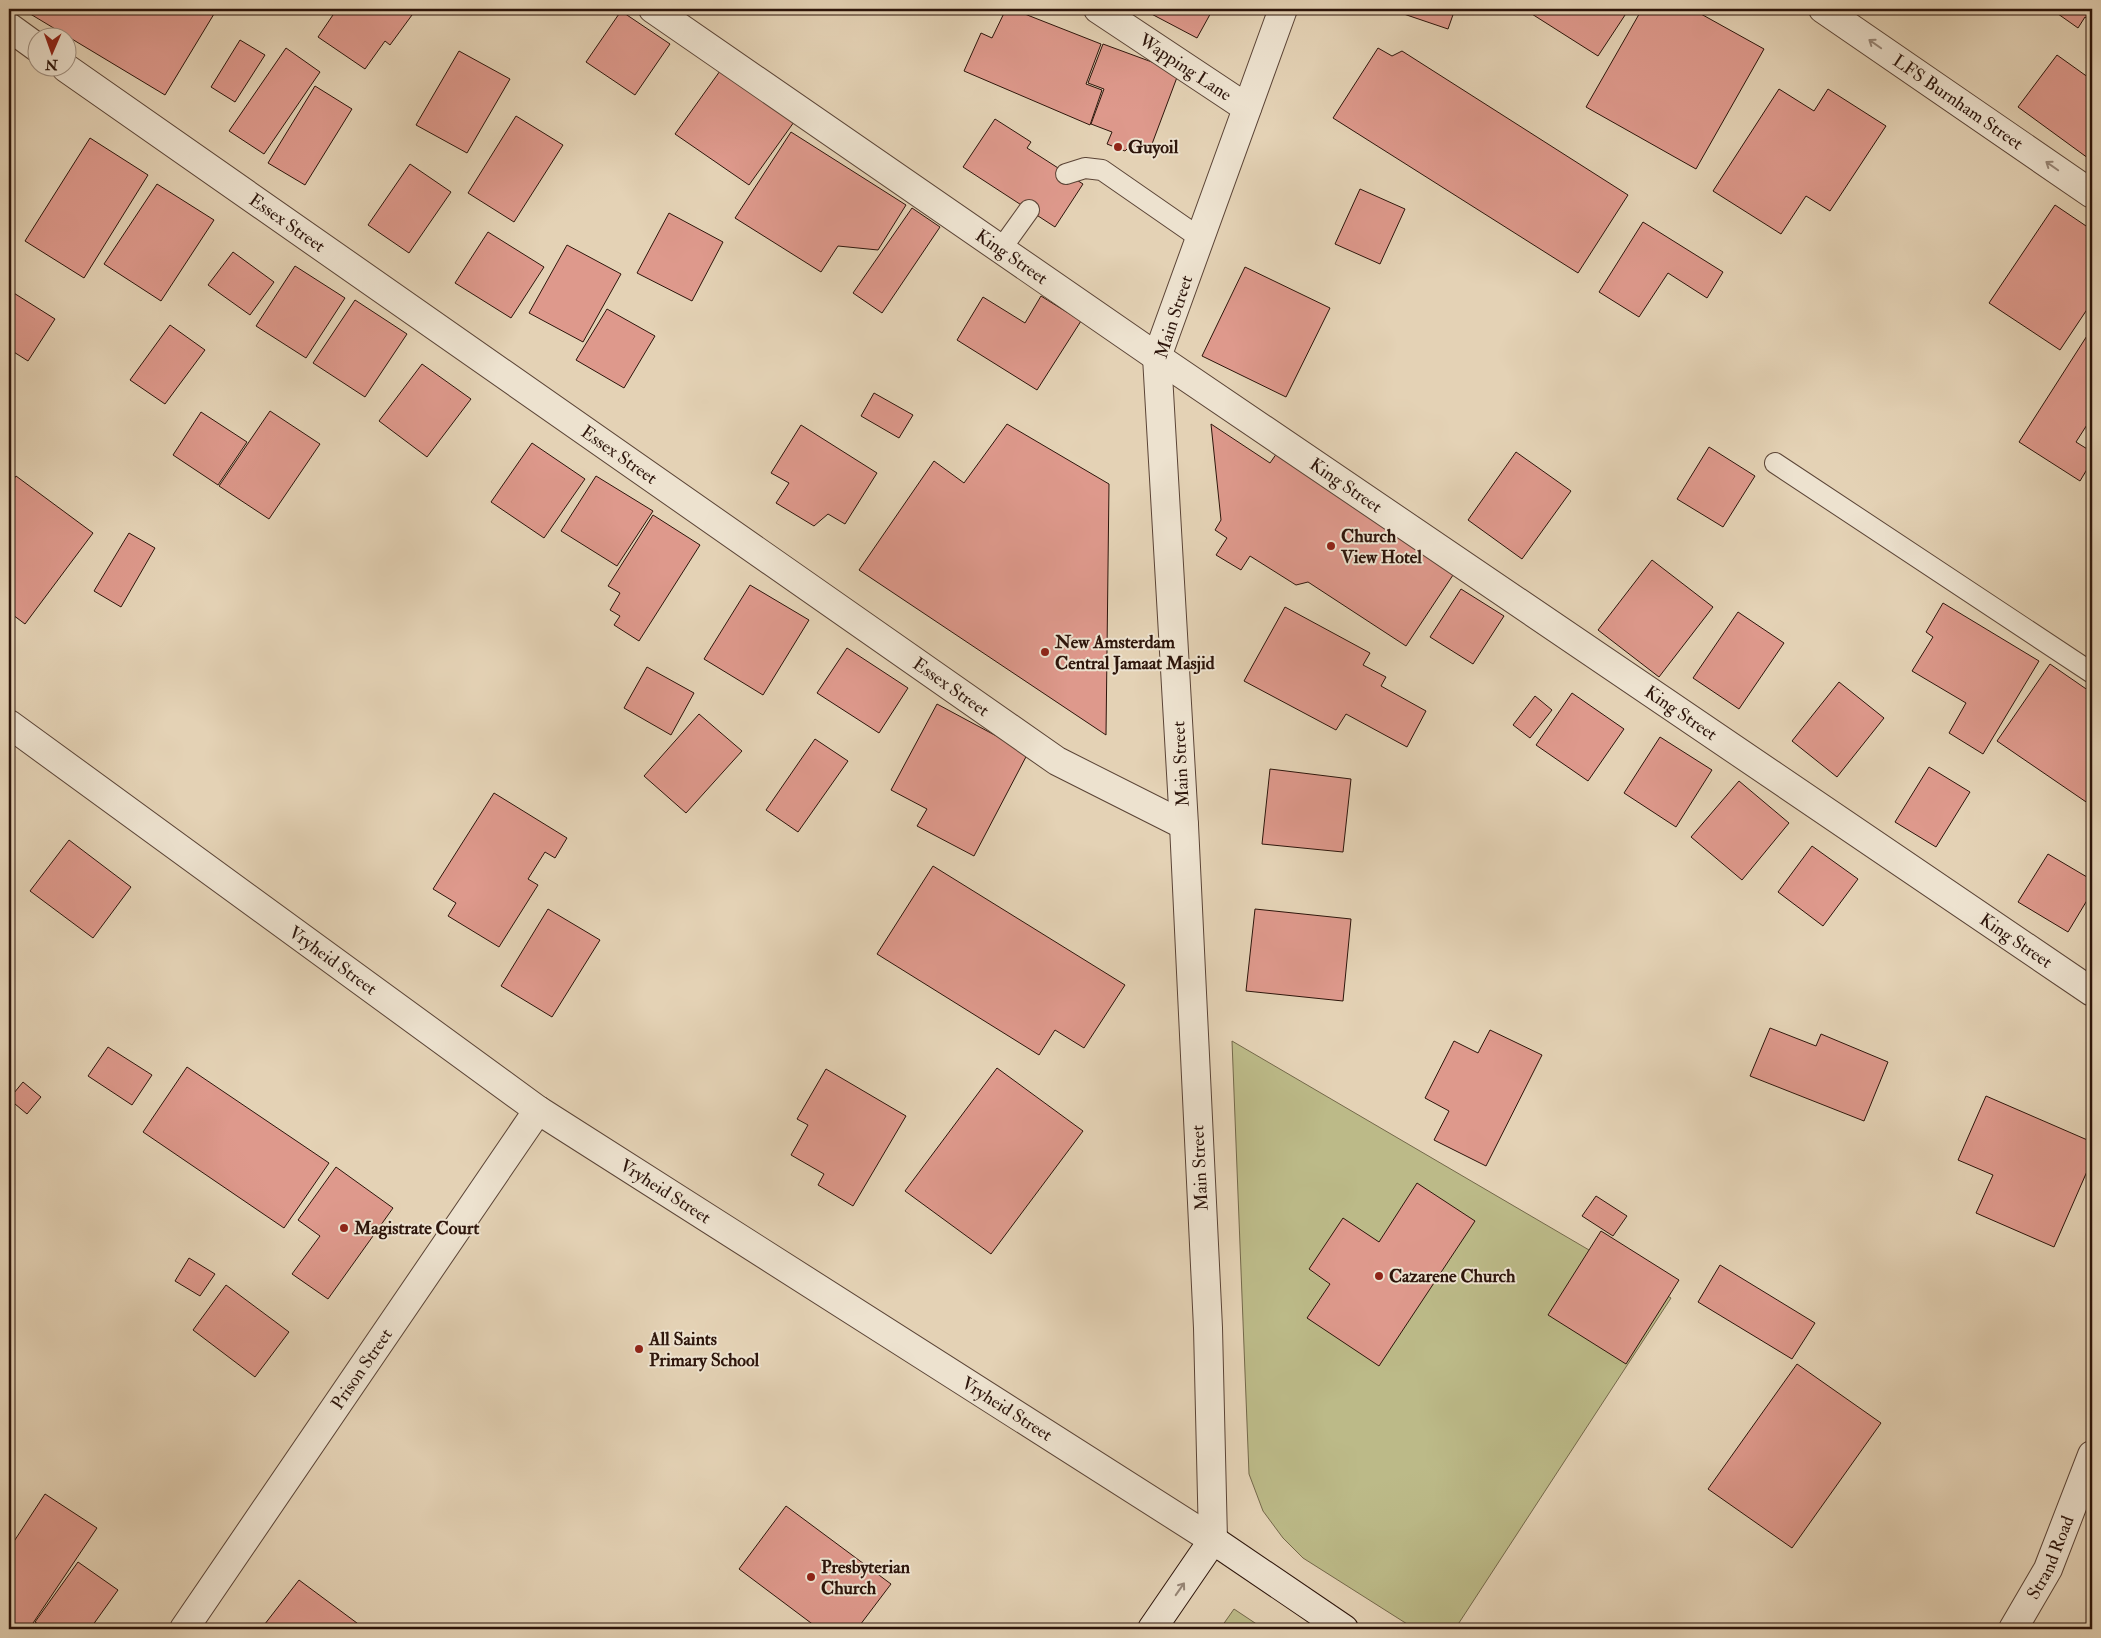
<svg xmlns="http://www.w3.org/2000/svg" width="2101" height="1638" viewBox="0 0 2101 1638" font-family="'IM FELL Double Pica',serif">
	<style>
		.green { fill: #bcba88; stroke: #74684a }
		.building { fill: #de998c; stroke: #2d150b }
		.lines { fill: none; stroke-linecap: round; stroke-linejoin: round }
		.service-casing { stroke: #5b4436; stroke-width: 22 }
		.minor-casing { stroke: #5b4436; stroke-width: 30 }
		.tertiary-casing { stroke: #5b4436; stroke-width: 30 }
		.secondary-casing { stroke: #2d150b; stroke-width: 30 }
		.service { stroke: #ede2cf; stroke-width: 20 }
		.minor { stroke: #ede2cf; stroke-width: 28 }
		.tertiary { stroke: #ede2cf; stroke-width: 28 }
		.secondary { stroke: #ede2cf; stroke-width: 28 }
		.oneway { stroke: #978677 }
		.poi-dot { fill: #8f2418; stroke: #ede2cf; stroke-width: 2 }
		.labels { text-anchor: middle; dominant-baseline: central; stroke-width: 4; stroke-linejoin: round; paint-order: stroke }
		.street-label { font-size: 18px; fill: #2d150b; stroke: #ede2cf }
		.poi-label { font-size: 18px; font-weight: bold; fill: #2d150b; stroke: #ede2cf; text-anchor: start }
	</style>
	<rect width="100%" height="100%" fill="#e4d2b5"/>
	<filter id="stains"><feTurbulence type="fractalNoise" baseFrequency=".004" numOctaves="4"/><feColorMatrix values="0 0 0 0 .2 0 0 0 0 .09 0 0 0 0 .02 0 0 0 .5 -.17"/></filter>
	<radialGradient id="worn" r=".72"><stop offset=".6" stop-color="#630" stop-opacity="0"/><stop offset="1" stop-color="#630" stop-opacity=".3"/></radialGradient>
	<!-- green -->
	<g class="green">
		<path d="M1232 1041 1671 1298 1455 1629H1415L1303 1558 1283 1538 1263 1511 1249 1474Z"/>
		<path d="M1234 1609 1264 1629H1220Z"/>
	</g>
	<!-- building -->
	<g class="building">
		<path d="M22 9H217L165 95Z"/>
		<path d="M337 9H403L412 15 390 45 385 41 365 69 318 37Z"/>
		<path d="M1006 9H1012L1101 44 1086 84 1102 90 1090 125 964 71 981 33 992 38Z"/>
		<path d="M1142 9H1213L1197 38Z"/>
		<path d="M1389 9H1455L1448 29Z"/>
		<path d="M1524 9H1629L1598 56Z"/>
		<path d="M1642 9H1692L1764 49 1696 169 1586 107Z"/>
		<path d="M2051 9H2092V22L2085 17 2078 28Z"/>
		<path d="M621 11 670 44 635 95 586 62Z"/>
		<path d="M240 40 265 55 235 102 211 87Z"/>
		<path d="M1103 44 1179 72 1149 152 1131 145 1125 151 1107 144 1112 132 1091 124 1104 89 1088 83Z"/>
		<path d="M286 48 320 72 264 154 229 131Z"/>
		<path d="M1378 48 1392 56 1402 51 1628 195 1578 273 1333 118Z"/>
		<path d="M459 51 510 79 467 153 416 125Z"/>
		<path d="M2057 55 2092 80V161L2018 107Z"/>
		<path d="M720 71 794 122 749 185 675 134Z"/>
		<path d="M315 86 352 109 305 185 268 163Z"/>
		<path d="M1779 89 1814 111 1828 89 1886 126 1830 211 1806 196 1781 234 1713 191Z"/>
		<path d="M516 116 563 145 514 222 468 193Z"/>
		<path d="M995 119 1031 142 1027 148 1083 184 1055 227 963 167Z"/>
		<path d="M791 132 906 205 878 250 838 246 821 272 735 218Z"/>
		<path d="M90 138 148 175 84 278 25 241Z"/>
		<path d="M410 164 451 192 409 253 368 225Z"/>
		<path d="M157 184 214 220 161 301 104 264Z"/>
		<path d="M1360 189 1405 209 1380 264 1335 244Z"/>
		<path d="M2055 205 2092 230V302L2060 350 1989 303Z"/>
		<path d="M912 208 940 227 882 313 853 293Z"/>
		<path d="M669 213 723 242 692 301 637 273Z"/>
		<path d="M1643 222 1723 272 1707 298 1668 273 1639 317 1599 292Z"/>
		<path d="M488 232 544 267 511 318 455 283Z"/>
		<path d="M567 245 621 274 583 342 529 313Z"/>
		<path d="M233 252 274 282 250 315 208 285Z"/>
		<path d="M295 266 345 298 306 358 256 326Z"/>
		<path d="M1245 267 1330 308 1286 397 1202 356Z"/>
		<path d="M9 290 55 319 28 361 9 349Z"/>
		<path d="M1041 296 1081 321 1037 390 957 340 983 297 1025 323Z"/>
		<path d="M355 300 407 334 365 397 313 363Z"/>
		<path d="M607 309 655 336 624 388 576 360Z"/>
		<path d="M170 325 205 350 165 404 130 380Z"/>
		<path d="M2092 328V417L2076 442 2092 452V461L2080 481 2019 442Z"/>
		<path d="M422 364 471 399 427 457 379 421Z"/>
		<path d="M874 393 913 415 899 438 861 416Z"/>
		<path d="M270 411 320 444 269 519 219 486Z"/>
		<path d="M201 412 247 442 218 485 173 455Z"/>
		<path d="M1007 424 1109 484 1106 735 859 570 934 461 964 483Z"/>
		<path d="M1211 424 1270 463 1277 453 1455 572 1406 646 1308 582 1296 585 1250 556 1241 570 1216 555 1227 538 1215 530 1221 520Z"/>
		<path d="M801 425 877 473 845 524 828 514 814 526 776 503 789 483 771 473Z"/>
		<path d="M532 443 585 479 544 538 491 502Z"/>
		<path d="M1709 447 1755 476 1723 527 1677 499Z"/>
		<path d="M1516 452 1571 491 1522 559 1468 520Z"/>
		<path d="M16 476 93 533 25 624 9 612V486Z"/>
		<path d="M596 476 653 511 617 566 561 531Z"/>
		<path d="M653 515 700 545 639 641 614 625 620 616 610 610 620 593 608 586Z"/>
		<path d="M129 533 155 548 121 607 94 591Z"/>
		<path d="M1652 560 1713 607 1659 677 1598 630Z"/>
		<path d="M750 585 809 620 763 695 704 659Z"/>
		<path d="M1461 589 1504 616 1473 664 1430 637Z"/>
		<path d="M1943 603 2039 661 1983 754 1949 733 1966 703 1912 671 1933 637 1926 632Z"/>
		<path d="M1285 607 1370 653 1363 665 1386 677 1381 686 1426 711 1407 747 1346 714 1336 730 1244 681Z"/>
		<path d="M1738 612 1784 643 1739 709 1693 678Z"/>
		<path d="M847 648 908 688 879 733 817 693Z"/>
		<path d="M2050 664 2092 693V806L1997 741Z"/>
		<path d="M647 667 694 693 671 735 624 708Z"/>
		<path d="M1839 682 1884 718 1837 777 1792 741Z"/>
		<path d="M1572 693 1624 729 1588 781 1536 745Z"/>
		<path d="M1535 696 1552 710 1530 738 1513 725Z"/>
		<path d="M937 704 1028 753 974 856 917 826 927 809 891 790Z"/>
		<path d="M699 714 742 751 686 813 644 776Z"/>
		<path d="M1660 737 1712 770 1676 827 1624 793Z"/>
		<path d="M815 739 848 761 798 832 766 810Z"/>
		<path d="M1929 767 1970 792 1936 847 1895 822Z"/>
		<path d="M1270 769 1351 779 1343 852 1262 844Z"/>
		<path d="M1739 781 1789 823 1742 880 1691 837Z"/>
		<path d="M494 793 567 838 555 858 545 852 528 879 538 885 499 947 448 916 456 903 433 889Z"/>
		<path d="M69 840 131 887 93 938 30 891Z"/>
		<path d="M1812 846 1858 879 1823 926 1778 892Z"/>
		<path d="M2048 854 2092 880V892L2068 932 2018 902Z"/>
		<path d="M933 866 1125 985 1084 1048 1055 1030 1039 1055 877 954Z"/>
		<path d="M548 909 600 940 552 1017 501 986Z"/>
		<path d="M1255 909 1351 919 1343 1001 1246 991Z"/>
		<path d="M1770 1028 1816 1046 1821 1034 1888 1062 1864 1121 1750 1076Z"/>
		<path d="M1490 1030 1542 1055 1486 1166 1434 1140 1449 1111 1425 1098 1454 1041 1478 1053Z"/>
		<path d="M108 1047 152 1075 132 1105 88 1076Z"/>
		<path d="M187 1067 329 1163 284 1228 143 1132Z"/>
		<path d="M997 1068 1083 1131 991 1254 905 1191Z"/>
		<path d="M826 1069 906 1116 853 1206 818 1185 824 1174 791 1155 808 1125 797 1119Z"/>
		<path d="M23 1082 41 1097 27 1114 9 1099Z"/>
		<path d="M1986 1096 2092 1142V1160L2054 1247 1976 1213 1993 1175 1958 1160Z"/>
		<path d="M336 1167 393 1208 328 1299 292 1274 320 1236 298 1220Z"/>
		<path d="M1417 1183 1475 1221 1379 1366 1307 1318 1330 1284 1309 1269 1343 1218 1379 1242Z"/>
		<path d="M1596 1196 1627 1216 1613 1236 1582 1216Z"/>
		<path d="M1601 1231 1679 1280 1626 1364 1548 1315Z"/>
		<path d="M189 1258 215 1274 200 1296 175 1281Z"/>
		<path d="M1720 1265 1815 1323 1792 1359 1698 1302Z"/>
		<path d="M226 1285 289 1332 255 1377 193 1330Z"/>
		<path d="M1797 1364 1881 1423 1792 1548 1708 1489Z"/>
		<path d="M45 1494 97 1528 29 1629H11L9 1628V1549Z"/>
		<path d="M786 1506 891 1584 857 1629H819L739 1569Z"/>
		<path d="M78 1562 118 1590 90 1629H46L35 1622Z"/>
		<path d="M299 1580 365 1629H261Z"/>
	</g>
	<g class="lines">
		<!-- service casing -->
		<g class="service-casing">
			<g id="service">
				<path d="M1066 174 1085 168 1102 170 1200 238"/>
				<path d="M1001 249 1029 210"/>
				<path d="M1775 463 2092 673"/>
			</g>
		</g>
		<!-- minor casing -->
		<g class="minor-casing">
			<g id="minor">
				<path id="s1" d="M653 9 1157 357 2092 992"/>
				<path id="s2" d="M1098 9 1247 108"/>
				<path id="s3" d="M1823 9 2092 194"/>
				<path d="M9 27 38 48"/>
				<path id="s4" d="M66 68 1057 761 1184 825"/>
				<path id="s5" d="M184 1629 538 1110"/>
			</g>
		</g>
		<!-- tertiary casing -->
		<g class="tertiary-casing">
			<g id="tertiary">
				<path id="s6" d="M9 724 538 1110 1213 1540"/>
				<path d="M1213 1540 1208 1328 1184 825 1157 357 1283 9"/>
				<path id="s7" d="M2013 1629 2048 1569 2092 1455"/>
			</g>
		</g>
		<!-- secondary casing -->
		<g class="secondary-casing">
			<path id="secondary" d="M1152 1629 1213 1540 1344 1629"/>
		</g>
		<!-- service -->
		<use href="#service" class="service"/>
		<!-- minor -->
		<use href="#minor" class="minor"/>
		<!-- tertiary -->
		<use href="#tertiary" class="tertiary"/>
		<!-- secondary -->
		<use href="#secondary" class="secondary"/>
	</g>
	<!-- one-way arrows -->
	<defs><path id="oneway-shaft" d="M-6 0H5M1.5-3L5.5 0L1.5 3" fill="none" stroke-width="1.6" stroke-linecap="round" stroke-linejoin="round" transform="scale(1.25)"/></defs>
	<g class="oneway">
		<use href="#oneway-shaft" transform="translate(1875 44) rotate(-145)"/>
		<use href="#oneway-shaft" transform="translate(2052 166) rotate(-145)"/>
		<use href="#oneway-shaft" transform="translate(1180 1589) rotate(-55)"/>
	</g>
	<!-- markers -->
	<g class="poi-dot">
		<circle cx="1118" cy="147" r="5"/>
		<circle cx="1331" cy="546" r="5"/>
		<circle cx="1045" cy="652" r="5"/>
		<circle cx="344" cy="1228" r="5"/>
		<circle cx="1379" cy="1276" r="5"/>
		<circle cx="639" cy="1349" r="5"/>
		<circle cx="811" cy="1577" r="5"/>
	</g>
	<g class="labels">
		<!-- street labels -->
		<g class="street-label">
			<text stroke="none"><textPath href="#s2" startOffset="105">Wapping Lane</textPath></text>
			<text stroke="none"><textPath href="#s3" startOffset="164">LFS Burnham Street</textPath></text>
			<text stroke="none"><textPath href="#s4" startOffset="270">Essex Street</textPath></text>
			<text stroke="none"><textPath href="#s1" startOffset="436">King Street</textPath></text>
			<text transform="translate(1174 317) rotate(-72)">Main Street</text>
			<text stroke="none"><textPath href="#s4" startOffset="675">Essex Street</textPath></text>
			<text stroke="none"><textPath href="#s1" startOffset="841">King Street</textPath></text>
			<text stroke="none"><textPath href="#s4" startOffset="1080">Essex Street</textPath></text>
			<text stroke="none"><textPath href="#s1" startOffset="1246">King Street</textPath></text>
			<text transform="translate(1181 764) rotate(-93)">Main Street</text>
			<text stroke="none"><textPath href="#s1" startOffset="1651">King Street</textPath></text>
			<text stroke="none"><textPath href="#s6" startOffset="401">Vryheid Street</textPath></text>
			<text transform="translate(1200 1168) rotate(-93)">Main Street</text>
			<text stroke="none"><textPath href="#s6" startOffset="806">Vryheid Street</textPath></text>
			<text stroke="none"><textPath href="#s5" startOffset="315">Prison Street</textPath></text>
			<text stroke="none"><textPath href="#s6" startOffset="1211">Vryheid Street</textPath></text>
			<text stroke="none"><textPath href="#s7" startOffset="81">Strand Road</textPath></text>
		</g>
		<!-- poi labels -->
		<g class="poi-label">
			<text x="1128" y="147">Guyoil</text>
			<text x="1341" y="536">Church<tspan x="1341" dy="21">View Hotel</tspan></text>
			<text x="1055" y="642">New Amsterdam<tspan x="1055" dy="21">Central Jamaat Masjid</tspan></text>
			<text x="354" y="1228">Magistrate Court</text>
			<text x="1389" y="1276">Cazarene Church</text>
			<text x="649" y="1339">All Saints<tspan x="649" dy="21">Primary School</tspan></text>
			<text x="821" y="1567">Presbyterian<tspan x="821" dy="21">Church</tspan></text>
		</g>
	</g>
	<!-- margin -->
	<rect width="2101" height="1638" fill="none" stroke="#e4d2b5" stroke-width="30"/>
	<rect x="10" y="10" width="2081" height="1618" fill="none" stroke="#2d150b" stroke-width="2.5"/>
	<rect x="15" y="15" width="2071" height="1608" fill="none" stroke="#2d150b"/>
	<!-- north arrow -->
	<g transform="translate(52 52) rotate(182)"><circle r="24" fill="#ede2cf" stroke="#a09081"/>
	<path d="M0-4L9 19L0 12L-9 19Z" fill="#8f2418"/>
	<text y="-8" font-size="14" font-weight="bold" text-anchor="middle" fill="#2d150b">N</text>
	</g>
	<rect width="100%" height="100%" filter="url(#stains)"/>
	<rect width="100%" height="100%" fill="url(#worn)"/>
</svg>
